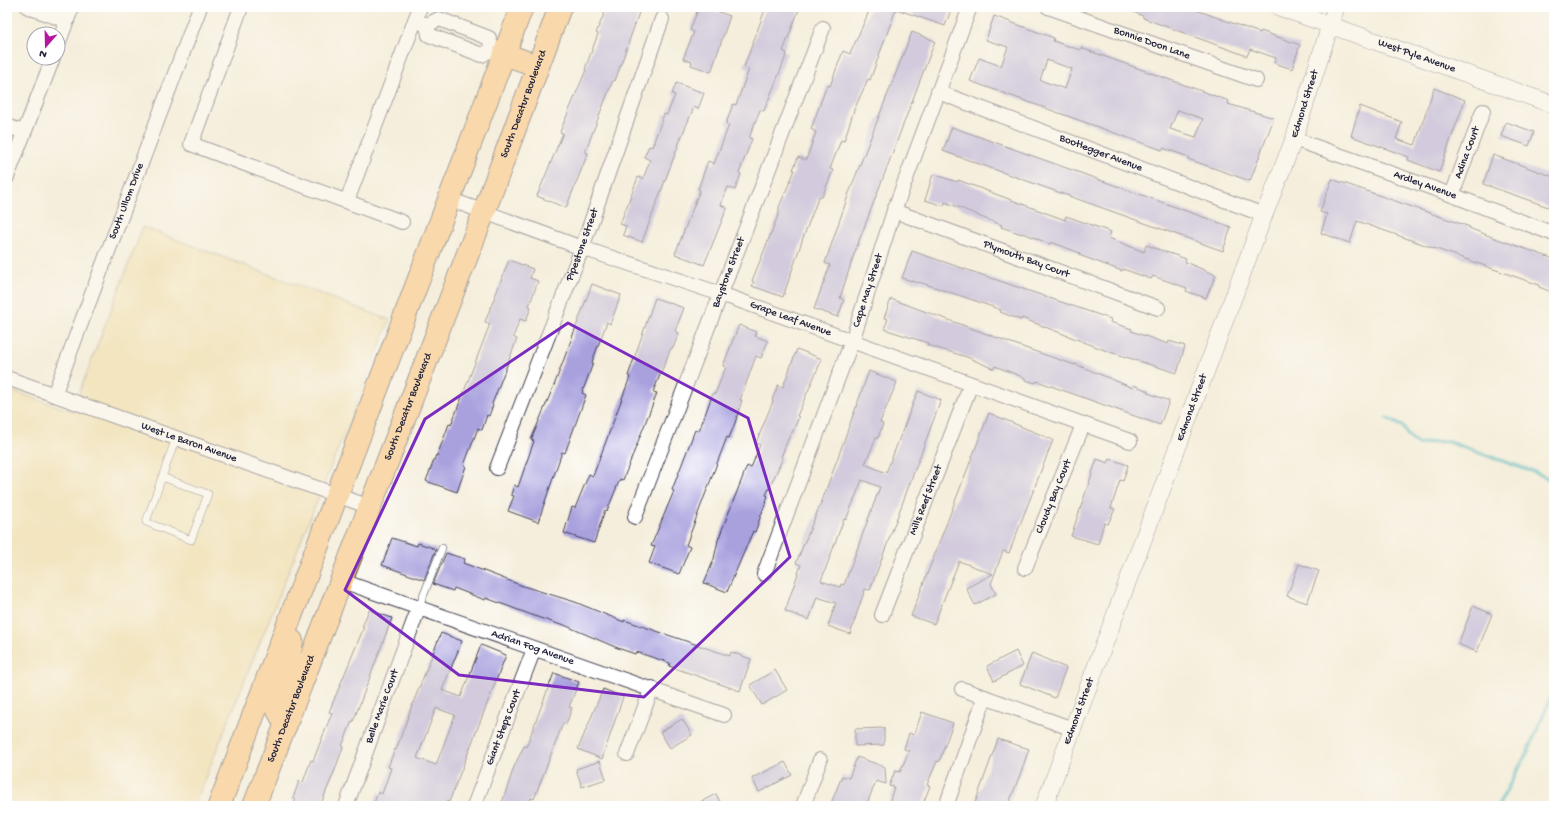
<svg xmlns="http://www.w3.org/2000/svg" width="1561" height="813" viewBox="0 0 1561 813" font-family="'Gochi Hand',sans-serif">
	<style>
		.sand { fill: #eeda9e; stroke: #887e6c }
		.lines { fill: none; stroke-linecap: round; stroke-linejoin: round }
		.stream { stroke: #46b5bf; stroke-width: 4 }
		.building { fill: #a9a1de; fill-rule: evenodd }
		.service-casing { stroke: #424153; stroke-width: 8 }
		.minor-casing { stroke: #424153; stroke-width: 16 }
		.tertiary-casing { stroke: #424153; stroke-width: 18 }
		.primary-casing { stroke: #424153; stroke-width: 24 }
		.service { stroke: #fff; stroke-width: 7 }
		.minor { stroke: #fff; stroke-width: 14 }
		.tertiary { stroke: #fff; stroke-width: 17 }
		.primary { stroke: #fcbd6f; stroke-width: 22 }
		.marked { fill: none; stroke: #7b2cbf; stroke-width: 3; stroke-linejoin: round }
		.labels { text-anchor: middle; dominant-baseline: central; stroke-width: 3; stroke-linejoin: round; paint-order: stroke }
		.street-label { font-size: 11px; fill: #22223b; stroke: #fff }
	</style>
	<rect width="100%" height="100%" fill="#fff"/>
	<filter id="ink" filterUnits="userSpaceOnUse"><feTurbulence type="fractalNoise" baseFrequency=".025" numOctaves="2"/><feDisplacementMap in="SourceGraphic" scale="8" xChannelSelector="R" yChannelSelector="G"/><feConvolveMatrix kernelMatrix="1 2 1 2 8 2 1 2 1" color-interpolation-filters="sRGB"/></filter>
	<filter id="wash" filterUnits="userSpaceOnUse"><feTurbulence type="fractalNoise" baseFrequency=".012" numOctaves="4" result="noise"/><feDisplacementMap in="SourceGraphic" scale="16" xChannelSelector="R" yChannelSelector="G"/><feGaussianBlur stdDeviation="0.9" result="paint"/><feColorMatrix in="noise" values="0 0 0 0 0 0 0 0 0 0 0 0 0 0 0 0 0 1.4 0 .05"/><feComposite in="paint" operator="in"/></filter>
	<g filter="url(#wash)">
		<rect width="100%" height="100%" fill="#f5eedc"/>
		<!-- sand -->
		<path class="sand" d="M143 227 390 320 194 806H7V389L72 411Z"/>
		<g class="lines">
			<!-- stream -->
			<g class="stream">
				<path d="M1387 418 1402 426 1409 437 1418 444 1446 441 1534 472 1554 481"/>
				<path d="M1498 806 1527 753 1554 691"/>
			</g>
		</g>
		<g id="blocks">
			<!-- building -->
			<g class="building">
				<path d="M607 7H641L615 81 613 80 585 152 588 153 566 208 537 196 563 133 560 132 586 70 585 69 598 34 596 33Z"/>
				<path d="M699 7H705L730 16 711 72 691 65 692 62 683 59 694 32 690 30Z"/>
				<path d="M766 7H800L783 51 787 53 781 69 764 111 760 110 749 138 752 139 739 173 741 174 735 190 728 187 721 205 727 208 704 265 675 254 700 190 698 189 708 161 714 164 729 125 726 124 733 104 736 105 749 69 744 67Z"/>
				<path d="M871 7H952L945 26 896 9 870 80 868 79 854 110 844 141 841 140 830 169 833 170 822 197 819 196 803 238 783 297 752 286 754 282 752 281 779 213V207L795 170H793L798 157 806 160 816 132 811 129 827 85 830 86 843 51 850 54Z"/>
				<path d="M1123 7H1188L1260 33 1261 31 1300 45 1292 69 1274 63 1276 58 1250 49 1247 56 1143 18V16Z"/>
				<path d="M994 16 1054 38 1053 41 1080 50 1081 48 1207 93 1229 101 1228 104 1274 118 1250 181 1188 159 1189 157 1163 148 1162 150 970 81 979 58 1001 66 1008 47 986 40ZM1047 60 1072 69 1065 89 1040 80ZM1178 110 1203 119 1196 137 1170 129Z"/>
				<path d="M912 32 935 41 854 254 840 298 844 300 838 317 814 309 830 265 825 263 849 193Z"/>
				<path d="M676 83 704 93 698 109 694 107 681 138 642 242 623 235 626 226 620 224 638 177 643 179 650 160 644 157 649 146 652 147 664 114 667 115 675 95 672 94Z"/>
				<path d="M1434 88 1465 100 1439 172 1408 160 1409 157 1351 136 1360 106 1402 122 1396 139 1415 145Z"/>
				<path d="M1506 122 1534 132 1529 146 1501 136Z"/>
				<path d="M952 127 1231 227 1223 251 943 151Z"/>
				<path d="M1493 155 1554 177V209L1483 184Z"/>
				<path d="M933 174 957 182 958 180 1065 220 1066 216 1111 232 1109 238 1144 252 1146 245 1186 259 1185 262 1216 275 1206 298 1186 291 1187 288 1153 276 1151 279 1123 269 1122 271 1079 255 1080 253 1051 242 1050 244 1023 233 1022 234 1001 227 1002 225 978 216V215L945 202 944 206 925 200Z"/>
				<path d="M1332 179 1470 227 1469 228 1492 237 1554 259V293L1539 287V285L1357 221 1350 243 1321 233 1327 214 1320 212Z"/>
				<path d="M912 251 1111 319 1110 322 1132 329 1131 331 1168 344 1169 341 1185 346 1177 373 1107 351 1022 318 1021 320 1000 312 1001 310 976 301 919 282 918 283 902 278Z"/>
				<path d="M509 260 533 269 530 278 538 281 529 306 531 307 526 321 520 319 513 337 517 339 492 404 493 405 489 416 487 415 482 430 478 428 464 465 466 466 457 492 426 481 436 455 437 456 449 424 451 425 490 324 485 322Z"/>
				<path d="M592 284 621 295 610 324 607 322 592 362 593 363 582 393 586 395 565 453 562 452 538 522 508 511 514 496 511 495 514 485 518 487 534 441 531 440 555 383Z"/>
				<path d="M655 298 684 308 675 331 679 333 673 348H671L653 392 657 393 623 480 620 479 607 511 605 510 594 543 564 533 572 507 575 508 589 474 593 476 630 377 628 376Z"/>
				<path d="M891 299 1028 349 1075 365V364L1133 388 1134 385 1148 391V393L1169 401 1160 425 1037 381 1036 383 1025 380V378L995 366 994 369 967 357 927 345 928 343 884 329 888 319 884 318Z"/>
				<path d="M739 325 756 332 755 336 768 341 761 358 756 356 740 400H742L735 423 729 438 727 437 686 545 690 547 679 574 649 563 655 547 651 546 674 491 672 490 695 430 699 431 713 393 715 394 726 367 723 366Z"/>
				<path d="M797 349 822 359 797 416 799 417 792 433 791 432 781 457 783 458 766 495 768 496 755 532 753 531 727 592 704 583 714 559 718 540 747 466 751 468 760 445 756 443 773 401 772 400 778 385 783 387Z"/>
				<path d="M869 371 897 382 880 422 883 424 878 438H876L865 464 886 473 918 391 941 400 870 590 865 589 850 634 828 626 836 603 817 597 809 620 785 611 801 565 796 563 825 493ZM862 480 880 487 844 585 841 584 840 587 821 581 844 519 846 520Z"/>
				<path d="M989 413 1053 440 1009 553 1003 551 991 584 996 594 975 605 966 588 993 574 959 561 934 624 911 616Z"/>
				<path d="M1097 459 1108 463 1110 459 1128 465 1123 481 1120 480 1111 508 1115 509 1108 524 1104 523 1098 544 1071 536Z"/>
				<path d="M392 538 417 546 418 543 436 549 424 580 382 565Z"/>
				<path d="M446 553 465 559 463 563 523 586 575 602 624 622V620L730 656 731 652 751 659 740 691 669 666 670 663 636 652 635 654 615 647 562 624 561 625 540 618 486 598 485 600 454 588 453 591 433 584Z"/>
				<path d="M1299 564 1319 571 1307 603 1287 596Z"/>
				<path d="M1473 606 1492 614 1477 652 1458 644Z"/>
				<path d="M369 610 392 618 353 722 352 721 342 746 343 747 335 770 320 806H293L296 799 293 798 299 781 303 782 311 760 313 761 332 713 329 712 364 627H362Z"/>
				<path d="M441 633 462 641 442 690 461 697 481 645 506 655 456 784 449 802 446 801 444 806H373L378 792 382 794 391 768 388 767 395 749 396 750 413 703ZM436 708 455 715 436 765 417 758Z"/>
				<path d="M1016 651 1023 666 994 681 987 666Z"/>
				<path d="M1032 653 1066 668 1055 698 1020 684Z"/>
				<path d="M775 670 787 690 762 705 750 685Z"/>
				<path d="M554 673 579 682 569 707 572 708 566 724 563 723 534 799 531 798 528 806H501L514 767 524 746 526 747Z"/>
				<path d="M603 689 623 697 602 759 578 749Z"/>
				<path d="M922 712 953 723 939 762 937 761 927 785 930 786 922 806H888L894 787 889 786 895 771 900 772 909 751 904 749 909 733 914 735Z"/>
				<path d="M682 719 692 735 670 748 660 732Z"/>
				<path d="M884 728V745L855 746V729Z"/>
				<path d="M998 739 1029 749 1021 772 1008 806H974Z"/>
				<path d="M857 757 885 767 886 784 876 781 866 806H830L842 776 849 778Z"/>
				<path d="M600 761 606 779 582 787 576 769Z"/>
				<path d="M785 762 792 775 759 792 752 778Z"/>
				<path d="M716 794 722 806H692Z"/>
			</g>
		</g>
	</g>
	<g filter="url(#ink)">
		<use href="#blocks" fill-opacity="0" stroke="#424153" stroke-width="1"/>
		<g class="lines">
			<!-- service casing -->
			<g class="service-casing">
				<g id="service">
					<path d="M162 477 208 494 191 540 146 522 176 438"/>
					<path d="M419 607 442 548"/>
				</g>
			</g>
			<!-- minor casing -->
			<g class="minor-casing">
				<g id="minor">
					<path d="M28 7 67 21"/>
					<path d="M241 7 191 144 402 222"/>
					<path id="s1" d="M1048 7 1256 80"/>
					<path d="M415 20 427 25 439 19 489 38 492 49"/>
					<path d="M427 25 429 35 482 55 492 49 501 53"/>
					<path d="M58 44 72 7"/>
					<path id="s2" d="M938 92 1264 215"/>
					<path d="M7 126 24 132"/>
					<path id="s3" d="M1294 139 1452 195 1554 234"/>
					<path d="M7 177 53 58"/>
					<path id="s4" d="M1452 195 1483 111"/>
					<path id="s5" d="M449 199 582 248 721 294 1130 441"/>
					<path d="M347 201 420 7"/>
					<path id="s6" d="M894 211 1158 308"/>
					<path id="s7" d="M7 378 370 507"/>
					<path id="s8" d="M54 395 200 7"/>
					<path id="s9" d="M497 468 582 248 662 19"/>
					<path id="s10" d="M635 517 823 28"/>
					<path id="s11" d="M1025 568 1083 425"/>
					<path id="s12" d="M764 574 852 341 894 211 970 7"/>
					<path id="s13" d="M342 581 724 715"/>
					<path id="s14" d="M882 615 971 384"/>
					<path d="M962 689 1073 729"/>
					<path d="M627 754 652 688"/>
					<path id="s15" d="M346 806 419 607"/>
					<path id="s16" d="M474 806 534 649"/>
					<path d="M803 806 820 760"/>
					<path d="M946 806 985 697"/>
				</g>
			</g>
			<!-- tertiary casing -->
			<g class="tertiary-casing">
				<g id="tertiary">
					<path id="s17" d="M1279 7 1554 105"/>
					<path id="s18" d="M1044 806 1264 215 1294 139 1336 7"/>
				</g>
			</g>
			<!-- primary casing -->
			<g class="primary-casing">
				<g id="primary">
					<path d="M504 54 538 66"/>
					<path d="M286 725 276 707 286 680 292 641"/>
					<path d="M219 806 522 7"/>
					<path id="s19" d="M254 806 484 212 560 7"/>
				</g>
			</g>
			<!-- service -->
			<use href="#service" class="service"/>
			<!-- minor -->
			<use href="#minor" class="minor"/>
			<!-- tertiary -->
			<use href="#tertiary" class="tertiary"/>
			<!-- primary -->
			<use href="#primary" class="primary"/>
		</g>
	</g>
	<!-- marked area -->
	<path d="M0 0H1561V813H0ZM568 323 748 418 790 557 644 697 459 675 345 590 425 419Z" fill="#f5eedc" fill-opacity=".55" fill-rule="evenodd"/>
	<path class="marked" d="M568 323 748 418 790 557 644 697 459 675 345 590 425 419Z"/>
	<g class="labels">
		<!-- street labels -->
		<g class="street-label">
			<text stroke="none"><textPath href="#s1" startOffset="110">Bonnie Doon Lane</textPath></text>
			<text stroke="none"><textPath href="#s17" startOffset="146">West Pyle Avenue</textPath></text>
			<text stroke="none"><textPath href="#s19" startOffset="752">South Decatur Boulevard</textPath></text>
			<text stroke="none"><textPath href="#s18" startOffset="749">Edmond Street</textPath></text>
			<text stroke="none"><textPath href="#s2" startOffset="174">Bootlegger Avenue</textPath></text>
			<text stroke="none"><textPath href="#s4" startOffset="45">Adina Court</textPath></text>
			<text stroke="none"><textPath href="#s3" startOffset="139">Ardley Avenue</textPath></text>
			<text stroke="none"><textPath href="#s8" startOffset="207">South Ullom Drive</textPath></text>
			<text stroke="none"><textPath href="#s9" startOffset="239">Pipestone Street</textPath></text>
			<text stroke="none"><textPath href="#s6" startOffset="141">Plymouth Bay Court</textPath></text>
			<text stroke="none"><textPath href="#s10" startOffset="262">Baystone Street</textPath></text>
			<text stroke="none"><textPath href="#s12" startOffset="302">Cape May Street</textPath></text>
			<text stroke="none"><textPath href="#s5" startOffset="362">Grape Leaf Avenue</textPath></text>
			<text stroke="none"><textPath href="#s19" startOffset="428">South Decatur Boulevard</textPath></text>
			<text stroke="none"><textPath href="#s18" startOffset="425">Edmond Street</textPath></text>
			<text stroke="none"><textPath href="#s7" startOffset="193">West Le Baron Avenue</textPath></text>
			<text stroke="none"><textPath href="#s11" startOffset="77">Cloudy Bay Court</textPath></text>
			<text stroke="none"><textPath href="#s14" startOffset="123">Mills Reef Street</textPath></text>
			<text stroke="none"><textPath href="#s13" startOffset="202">Adrian Fog Avenue</textPath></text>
			<text stroke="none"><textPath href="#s15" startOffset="106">Belle Marie Court</textPath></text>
			<text stroke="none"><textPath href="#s19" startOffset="104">South Decatur Boulevard</textPath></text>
			<text stroke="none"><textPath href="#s18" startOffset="101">Edmond Street</textPath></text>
			<text stroke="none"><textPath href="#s16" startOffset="84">Giant Steps Court</textPath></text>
		</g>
	</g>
	<!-- margin -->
	<rect width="1561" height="813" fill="none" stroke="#fff" stroke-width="24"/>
	<!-- north arrow -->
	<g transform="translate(46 46) rotate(200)"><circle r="19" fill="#ffffff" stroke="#a7a7b1"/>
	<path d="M0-3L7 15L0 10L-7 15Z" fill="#b5179e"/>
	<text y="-6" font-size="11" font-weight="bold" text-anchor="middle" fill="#22223b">N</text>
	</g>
</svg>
